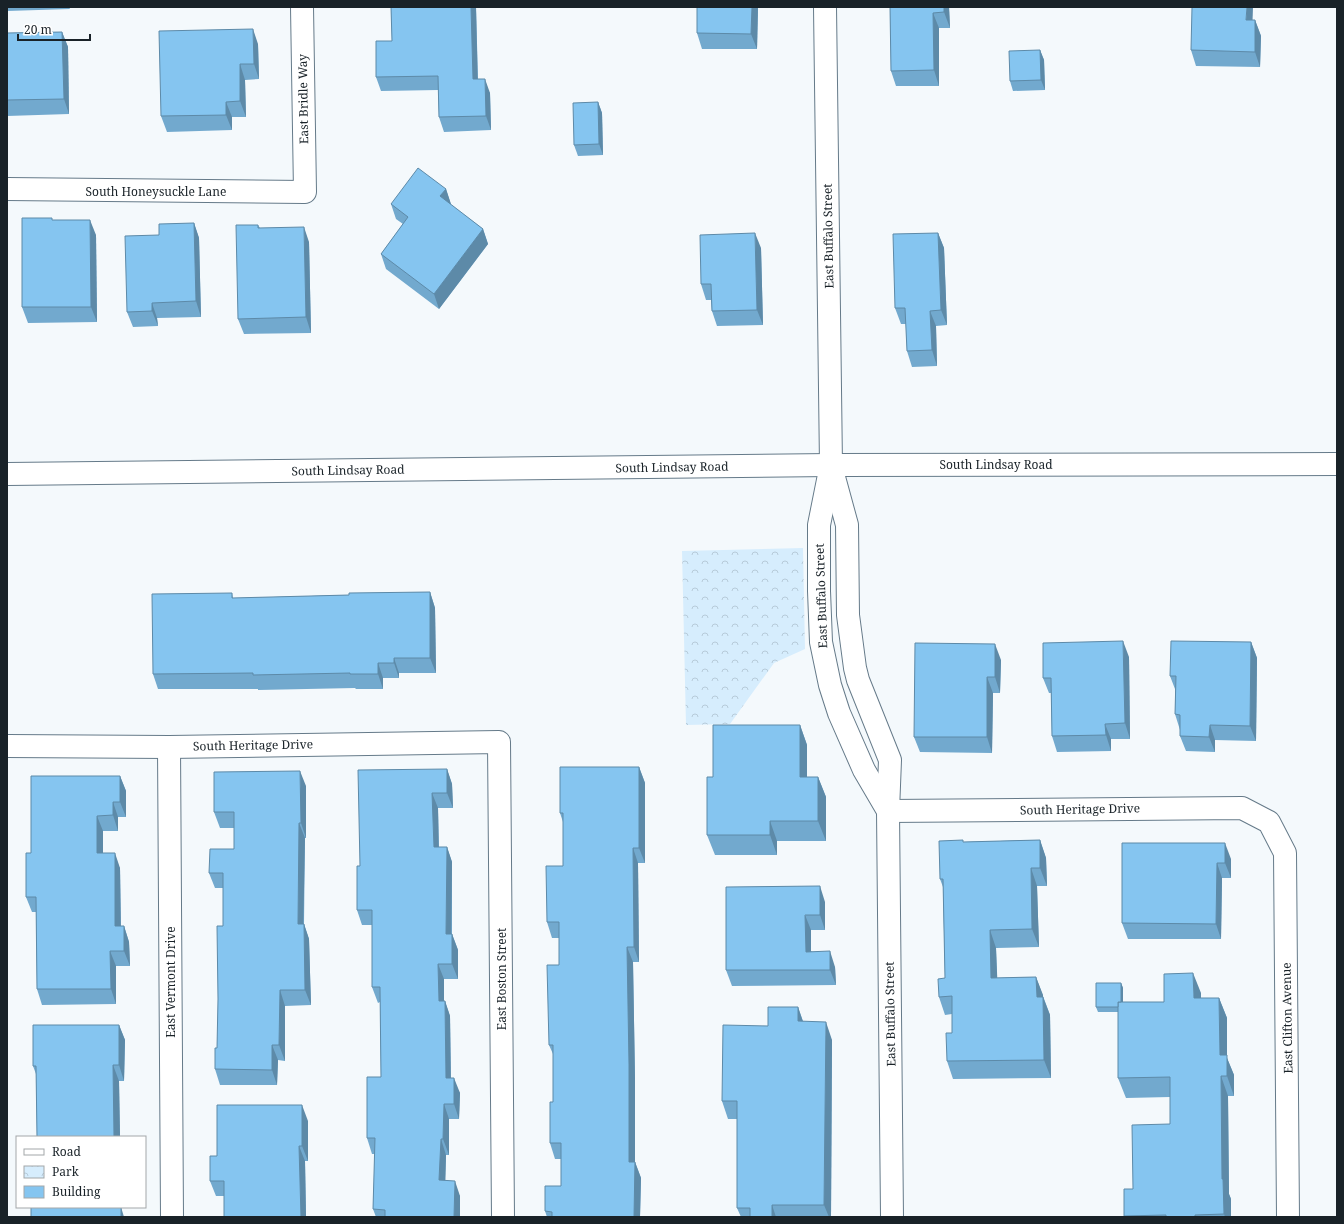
<svg xmlns="http://www.w3.org/2000/svg" width="1344" height="1224" viewBox="0 0 1344 1224" font-family="'Noto Serif',serif">
	<style>
		.park { fill: url(#park-crowns) }
		.lines { fill: none; stroke-linecap: round; stroke-linejoin: round }
		.minor-casing { stroke: #657a89; stroke-width: 24 }
		.major-casing { stroke: #657a89; stroke-width: 24 }
		.minor { stroke: #fff; stroke-width: 22 }
		.major { stroke: #fff; stroke-width: 22 }
		.wall { fill: #72a9ce }
		.shaded-wall { fill: #5d8aa8 }
		.building { fill: #85c5f0; stroke: #5d8aa8 }
		.labels { text-anchor: middle; dominant-baseline: central; stroke-width: 3; stroke-linejoin: round; paint-order: stroke }
		.street-label { font-size: 12px; fill: #192228; stroke: #fff }
	</style>
	<defs>
		<pattern id="park-crowns" width="20" height="18" patternUnits="userSpaceOnUse"><rect width="20" height="18" fill="#d6edfd"/><path d="M2 6a3 3 0 1 1 6 0M12 15a3 3 0 1 1 6 0" fill="none" stroke="#b7cbd9"/></pattern>
	</defs>
	<rect width="100%" height="100%" fill="#f4f9fc"/>
	<!-- park -->
	<path class="park" d="M803 548 805 649 774 663 730 724 686 725 682 551Z"/>
	<g class="lines">
		<!-- minor casing -->
		<g class="minor-casing">
			<g id="minor">
				<path d="M825 7 831 465 819 525V591L821 642 830 685 839 713 864 770 888 811"/>
				<path d="M7 189 305 192 302 7"/>
				<path d="M832 470 847 525 848 615 855 668 858 680 890 760 888 811 892 1217"/>
				<path d="M7 746 169 747 499 742 503 1217"/>
				<path d="M169 747 172 1217"/>
				<path d="M888 811 1242 808 1269 822 1285 853 1288 1217"/>
			</g>
		</g>
		<!-- major casing -->
		<g class="major-casing">
			<path id="major" d="M7 474 831 465 1337 464"/>
		</g>
		<!-- minor -->
		<use href="#minor" class="minor"/>
		<!-- major -->
		<use href="#major" class="major"/>
	</g>
	<!-- wall -->
	<g class="wall">
		<path d="M7 7H69L70 9 7 11Z"/>
		<path d="M391 7H476L478 79 490 93 491 130 444 132 439 117 438 90 381 91 376 77 392 41Z"/>
		<path d="M697 7H758L757 49H702L697 33Z"/>
		<path d="M890 7H949L950 28H939V86H896L891 71Z"/>
		<path d="M1252 20H1255L1261 36 1260 67 1196 66 1191 50Z"/>
		<path d="M62 32 68 47 69 114 7 116V33Z"/>
		<path d="M258 44 259 79 245 80 246 117H232V130L167 132 161 116Z"/>
		<path d="M1040 50 1044 60 1045 90 1013 91 1010 81Z"/>
		<path d="M598 102 602 113 603 155 578 156 574 145Z"/>
		<path d="M446 189 451 205 483 229 488 244 439 309 386 269 381 254 403 224 396 219 391 204Z"/>
		<path d="M53 220 96 235 97 322 28 323 22 307Z"/>
		<path d="M194 223 199 238 201 317 157 318 158 326 133 327 127 312 159 235Z"/>
		<path d="M258 225 260 228 309 242 311 333 244 334 238 319Z"/>
		<path d="M938 233 944 248 947 325 936 326 937 366 912 367 907 351 906 324H901L895 308Z"/>
		<path d="M761 248 763 325 717 326 712 311 711 300H706L701 284Z"/>
		<path d="M430 592 435 608 436 673H399V678H383V689H356L355 688 258 690V689H158L153 674 232 593 233 598 349 595Z"/>
		<path d="M1251 642 1257 658 1256 741 1215 740V752L1186 751 1180 736V730L1175 714V689L1170 676Z"/>
		<path d="M1129 657 1130 739H1111V751L1057 752 1052 736 1051 693H1049L1043 678Z"/>
		<path d="M1001 660 1000 693H993L992 753 920 752 914 737Z"/>
		<path d="M800 725 807 745V777H818L826 797V841H777V855H715L707 835 713 777Z"/>
		<path d="M639 767 645 783V863H638L639 962H633L635 1079V1162L641 1178 640 1217H547L545 1211 561 1186V1159H555L550 1143 553 1102V1054L549 1045 559 965V938H552L547 922 563 866V822L560 813Z"/>
		<path d="M447 769 452 784 453 808H438L439 847H447L452 862V934L458 950V979H444V1001H445L450 1016 451 1078 460 1093 459 1119H449V1155H446L445 1180 460 1196V1217H376L373 1209 375 1154H372L367 1138 381 1077 380 1002 378 1003 372 987V925H362L357 910 360 866Z"/>
		<path d="M120 776 126 791V817H118V831H103V853L120 868 121 926H124L129 942 130 966H116V1004L42 1005 37 989 36 912H32L26 897 31 853Z"/>
		<path d="M306 786V838H305L304 924 309 939 311 1005 285 1006V1061L278 1060 277 1085H220L215 1069 217 1048 223 926V888H215L209 873 234 849V828H220L214 812Z"/>
		<path d="M963 840V842L1040 840 1046 858 1047 886H1037L1039 947 996 948 997 978 1036 977 1050 1015 1051 1078 953 1079 947 1061 952 1033V1014L945 1015 939 997 945 978 943 887 940 879Z"/>
		<path d="M1122 843 1231 859V878H1222L1221 939H1128L1122 923Z"/>
		<path d="M825 902V930H811V951L835 967 836 985 732 986 726 970Z"/>
		<path d="M1121 983 1123 988V1002H1164L1201 993V998H1219L1227 1018V1058L1234 1075V1096H1228L1229 1194 1231 1199V1217H1124V1216L1133 1189 1170 1124V1097L1126 1098 1118 1078V1012H1098L1096 1007Z"/>
		<path d="M798 1007 803 1021 832 1040 831 1217H741L737 1208V1119H728L722 1101 768 1026Z"/>
		<path d="M119 1025 125 1040 124 1081H119L120 1137H37L36 1074 33 1066Z"/>
		<path d="M308 1121V1161H305L306 1217H224V1196H216L210 1181 217 1156Z"/>
	</g>
	<!-- shaded-wall -->
	<g class="shaded-wall">
		<path d="M471 7H476L478 94 473 79Z"/>
		<path d="M752 7H758L757 49 751 34Z"/>
		<path d="M944 7H949L950 28 944 12Z"/>
		<path d="M1247 7H1253L1252 36 1246 20Z"/>
		<path d="M933 13 939 28V86L934 70Z"/>
		<path d="M1255 20 1261 36 1260 67 1255 52Z"/>
		<path d="M253 29 258 44 259 79 254 64Z"/>
		<path d="M62 32 68 47 69 114 64 99Z"/>
		<path d="M1040 50 1044 60 1045 90 1041 80Z"/>
		<path d="M240 64 245 80 246 117 240 101Z"/>
		<path d="M485 79 490 93 491 130 486 116Z"/>
		<path d="M226 102 232 117V130L226 115Z"/>
		<path d="M598 102 602 113 603 155 599 144Z"/>
		<path d="M446 189 451 204 446 212 440 196Z"/>
		<path d="M90 220 96 235 97 322 91 307Z"/>
		<path d="M194 223 199 238 201 317 196 301Z"/>
		<path d="M304 227 309 242 311 333 306 317Z"/>
		<path d="M483 229 488 244 439 309 434 294Z"/>
		<path d="M755 233 761 248 763 325 757 310Z"/>
		<path d="M938 233 944 248 947 325 941 310Z"/>
		<path d="M152 303 157 318 158 326 152 311Z"/>
		<path d="M930 311 936 326 937 366 932 350Z"/>
		<path d="M430 592 435 608 436 673 430 658Z"/>
		<path d="M1123 641 1129 657 1130 739 1125 723Z"/>
		<path d="M1251 642 1257 658 1256 741 1250 726Z"/>
		<path d="M995 644 1001 660 1000 693 995 677Z"/>
		<path d="M394 658 399 673V678L394 663Z"/>
		<path d="M378 663 383 678V689L378 674Z"/>
		<path d="M987 677 993 693 992 753 987 737Z"/>
		<path d="M1105 724 1111 739V751L1106 735Z"/>
		<path d="M800 725 807 745V797L800 777Z"/>
		<path d="M1210 725 1215 740V752L1209 737Z"/>
		<path d="M639 767 645 783V863L639 848Z"/>
		<path d="M447 769 452 784 453 808 447 793Z"/>
		<path d="M300 771 306 786V838L301 823Z"/>
		<path d="M120 776 126 791V817L120 802Z"/>
		<path d="M818 777 826 797V841L818 821Z"/>
		<path d="M432 793 438 808 439 862 434 847Z"/>
		<path d="M113 802 118 817V831L113 815Z"/>
		<path d="M97 816 103 831V868L97 853Z"/>
		<path d="M770 821 777 841V855L770 835Z"/>
		<path d="M299 823 305 838 303 940 298 924Z"/>
		<path d="M1040 840 1046 858 1047 886 1040 868Z"/>
		<path d="M1225 843 1231 859V878L1225 863Z"/>
		<path d="M447 847 452 862 451 950 446 934Z"/>
		<path d="M633 848 638 863 639 962 634 947Z"/>
		<path d="M115 853 120 868 121 942 115 926Z"/>
		<path d="M1217 863 1222 878 1221 939 1216 924Z"/>
		<path d="M1031 868 1037 886 1039 947 1032 929Z"/>
		<path d="M820 886 825 902V930L820 915Z"/>
		<path d="M805 915 811 930V967L806 952Z"/>
		<path d="M304 924 309 939 311 1005 305 990Z"/>
		<path d="M124 926 129 942 130 966 124 951Z"/>
		<path d="M990 930 996 948 998 996 991 978Z"/>
		<path d="M452 934 458 950V979L452 964Z"/>
		<path d="M627 947 633 962 635 1079V1162L641 1178 640 1217H634L629 1162Z"/>
		<path d="M110 951 116 966V1004L111 989Z"/>
		<path d="M830 951 835 967 836 985 830 970Z"/>
		<path d="M438 964 444 979V1016L439 1001Z"/>
		<path d="M1193 973 1201 993V1019L1194 998Z"/>
		<path d="M1036 977 1043 995V1015L1037 997Z"/>
		<path d="M1121 983 1123 988V1012L1121 1007Z"/>
		<path d="M280 990 285 1006V1061L279 1045Z"/>
		<path d="M1043 997 1050 1015 1051 1078 1044 1060Z"/>
		<path d="M1219 998 1227 1018V1058L1234 1075V1096L1227 1076 1220 1055Z"/>
		<path d="M445 1001 450 1016 451 1093 446 1078Z"/>
		<path d="M798 1007 804 1025 798 1021Z"/>
		<path d="M826 1022 832 1040 831 1217H829L824 1205Z"/>
		<path d="M119 1025 125 1040 124 1081 119 1065Z"/>
		<path d="M272 1045 278 1060 277 1085 272 1070Z"/>
		<path d="M113 1065 119 1081 120 1137H114Z"/>
		<path d="M1221 1076 1228 1096 1229 1194 1231 1199V1217H1225L1224 1214 1222 1179Z"/>
		<path d="M454 1078 460 1093 459 1119 454 1104Z"/>
		<path d="M444 1104 449 1119V1155L443 1139Z"/>
		<path d="M302 1105 308 1121V1161L302 1146Z"/>
		<path d="M441 1139 446 1155 445 1196 439 1180Z"/>
		<path d="M299 1146 305 1161 306 1217H301Z"/>
		<path d="M455 1181 460 1196V1217H454Z"/>
		<path d="M772 1205 776 1217H772Z"/>
		<path d="M121 1207 124 1217H121Z"/>
	</g>
	<!-- building -->
	<g class="building">
		<path d="M391 7H471L473 79H485L486 116 439 117 438 76 376 77V41H392Z"/>
		<path d="M697 7H752L751 34 697 33Z"/>
		<path d="M890 7H944V12L933 13 934 70 891 71Z"/>
		<path d="M1192 7H1247L1246 20H1255V52L1191 50Z"/>
		<path d="M253 29 254 64H240V101L226 102V115L161 116 159 31Z"/>
		<path d="M62 32 64 99 7 100V33Z"/>
		<path d="M1040 50 1041 80 1010 81 1009 51Z"/>
		<path d="M598 102 599 144 574 145 573 103Z"/>
		<path d="M418 168 446 189 440 196 483 229 434 294 381 254 408 217 391 204Z"/>
		<path d="M22 218H52V220H90L91 307H22Z"/>
		<path d="M194 223 196 301 152 303V311L127 312 125 236 159 235V224Z"/>
		<path d="M236 225H258V228L304 227 306 317 238 319Z"/>
		<path d="M755 233 757 310 712 311 711 284H701L700 235Z"/>
		<path d="M938 233 941 310 930 311 932 350 907 351 905 308H895L893 234Z"/>
		<path d="M430 592V658H394V663H378V674H350V673L253 675V673L153 674 152 594 232 593V598L349 595V593Z"/>
		<path d="M1123 641 1125 723 1105 724 1106 735 1052 736 1051 678H1043V643Z"/>
		<path d="M1171 641 1251 642 1250 726 1210 725 1209 737 1180 736V715L1175 714 1176 676H1170Z"/>
		<path d="M915 643 995 644V677H987V737H914Z"/>
		<path d="M713 725H800V777H818V821H770V835H707V777H713Z"/>
		<path d="M560 767H639V848H633L634 947H627L629 1064V1162H635L634 1217H552V1212L545 1211V1186H561V1143H550V1102H553V1045H549L547 965H559V922H547L546 866H563V813H560Z"/>
		<path d="M447 769V793H432L434 847H447L446 934H452V964H438L439 1001H445L446 1078H454V1104H444L443 1139H441L439 1180 455 1181 454 1217H385V1210L373 1209 375 1138H367V1077H381L380 987H372V910H357V866H360L358 770Z"/>
		<path d="M300 771 301 823H299L298 924H304L305 990H280L279 1045H272V1070L215 1069V1048H217L218 999 217 926H223V873H209L210 849H234V812H214V772Z"/>
		<path d="M31 776H120V802H113V815L97 816V853H115V926H124V951H110L111 989H37L36 897H26V853H31Z"/>
		<path d="M963 840V842L1040 840V868H1031L1032 929 990 930 991 978 1036 977 1037 997H1043L1044 1060 947 1061 946 1033H952V996L939 997 938 979 945 978 943 879H940L939 841Z"/>
		<path d="M1122 843H1225V863H1217L1216 924 1122 923Z"/>
		<path d="M820 886V915H805L806 952 830 951V970H726V887Z"/>
		<path d="M1193 973 1194 998H1219L1220 1055H1227V1076H1221L1222 1179H1223L1224 1214 1195 1215V1217H1166V1215L1124 1216V1189H1133L1132 1125 1170 1124V1077L1118 1078V1002H1164V974Z"/>
		<path d="M1096 983H1121V1002H1118V1007H1096Z"/>
		<path d="M768 1007H798V1021L826 1022 824 1205H772V1217H750V1208H737V1101H722L723 1025 768 1026Z"/>
		<path d="M33 1025H119V1065H113L114 1137H37L36 1066H33Z"/>
		<path d="M217 1105H302V1146H299L301 1217H224V1181H210V1156H217Z"/>
		<rect x="31" y="1207" width="90" height="10"/>
	</g>
	<g class="labels">
		<!-- street labels -->
		<g class="street-label">
			<text transform="translate(303 99) rotate(-91)">East Bridle Way</text>
			<text x="156" y="191">South Honeysuckle Lane</text>
			<text transform="translate(828 236) rotate(-91)">East Buffalo Street</text>
			<text x="996" y="464">South Lindsay Road</text>
			<text transform="translate(672 467) rotate(-1)">South Lindsay Road</text>
			<text transform="translate(348 470) rotate(-1)">South Lindsay Road</text>
			<text transform="translate(821 596) rotate(-92)">East Buffalo Street</text>
			<text transform="translate(253 745) rotate(-1)">South Heritage Drive</text>
			<text transform="translate(1080 809) rotate(-1)">South Heritage Drive</text>
			<text transform="translate(501 979) rotate(-90)">East Boston Street</text>
			<text transform="translate(170 982) rotate(-90)">East Vermont Drive</text>
			<text transform="translate(890 1014) rotate(-91)">East Buffalo Street</text>
			<text transform="translate(1287 1018) rotate(-91)">East Clifton Avenue</text>
		</g>
	</g>
	<!-- border -->
	<rect width="1344" height="1224" fill="none" stroke="#192228" stroke-width="16"/>
	<!-- legend -->
	<rect x="16" y="1136" width="130" height="72" fill="#ffffff" stroke="#a3a7a9"/>
	<rect x="24" y="1149" width="20" height="6" fill="#ffffff" stroke="#a3a7a9"/>
	<text x="52" y="1156" font-size="12" fill="#192228">Road</text>
	<rect x="24" y="1166" width="20" height="12" fill="url(#park-crowns)" stroke="#a3a7a9"/>
	<text x="52" y="1176" font-size="12" fill="#192228">Park</text>
	<rect x="24" y="1186" width="20" height="12" fill="#85c5f0" stroke="#a3a7a9"/>
	<text x="52" y="1196" font-size="12" fill="#192228">Building</text>
	<!-- scale -->
	<path d="M18 34v6h72v-6" fill="none" stroke="#192228" stroke-width="2"/>
	<text x="24" y="34" font-size="12" fill="#192228" stroke="#ffffff" stroke-width="3" paint-order="stroke">20 m</text>
</svg>
